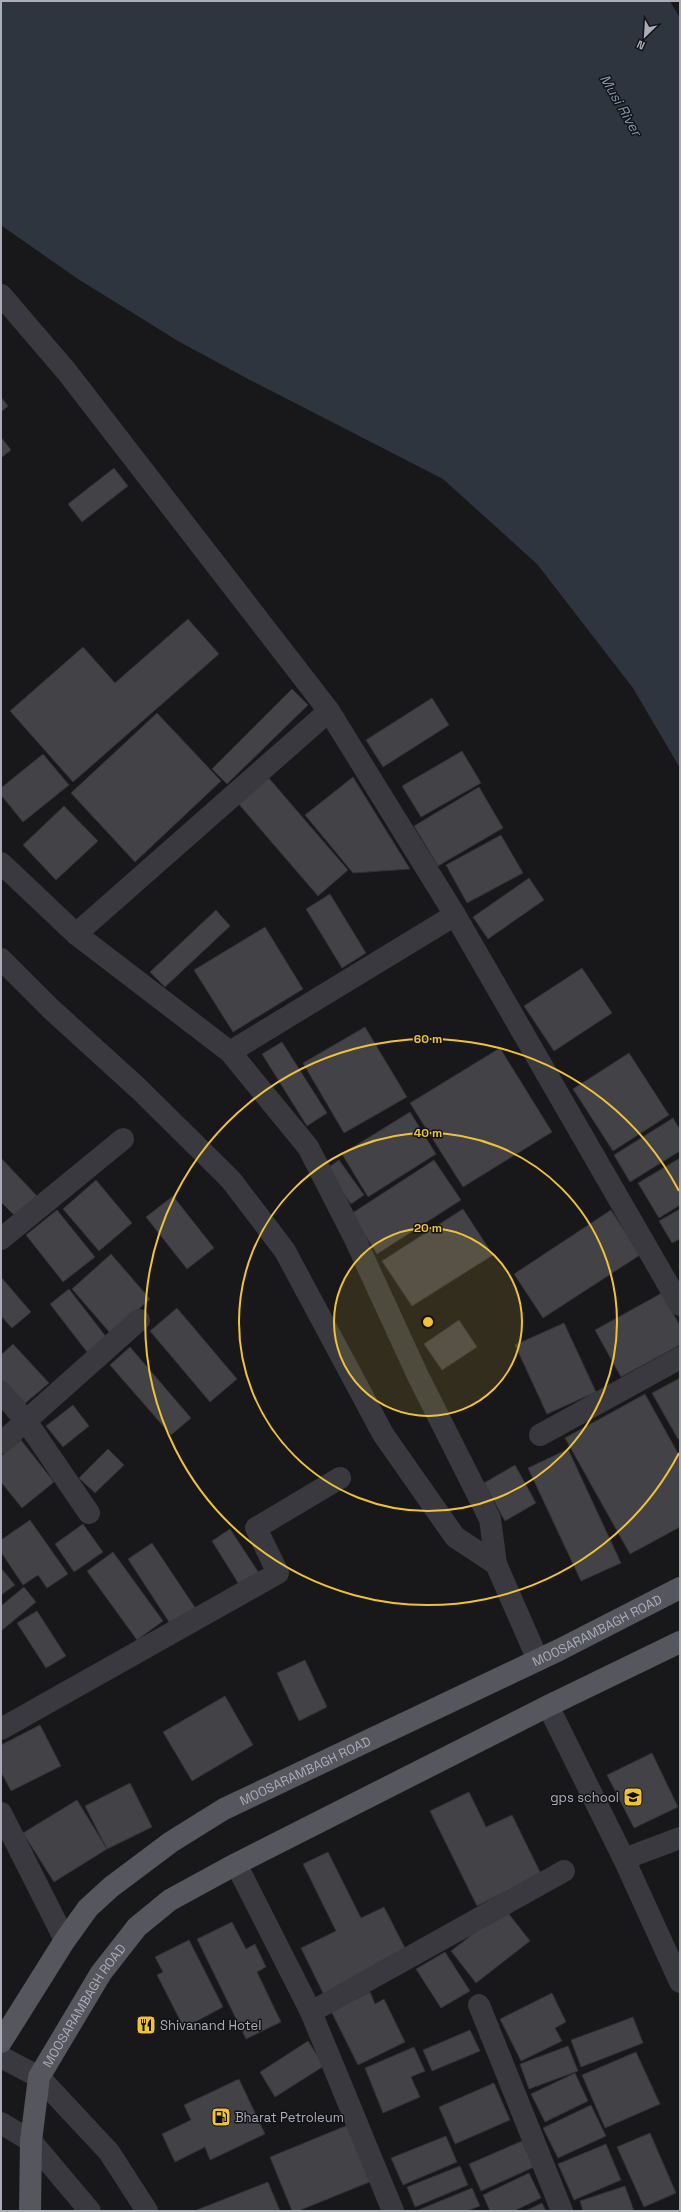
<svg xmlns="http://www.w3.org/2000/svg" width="681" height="2212" viewBox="0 0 681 2212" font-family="'Space Grotesk',sans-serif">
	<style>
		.water { fill: #2e353e }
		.building { fill: #424247; stroke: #323236 }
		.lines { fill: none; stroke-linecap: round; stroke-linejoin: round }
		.minor { stroke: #39393f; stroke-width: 22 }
		.major { stroke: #55565e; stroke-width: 22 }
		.ring { fill: none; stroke: #efc23a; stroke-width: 2 }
		.labels { text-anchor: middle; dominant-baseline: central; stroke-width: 3; stroke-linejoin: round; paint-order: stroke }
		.street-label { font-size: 13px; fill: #aaadb9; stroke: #131315 }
		.poi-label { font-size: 13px; fill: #aaadb9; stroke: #131315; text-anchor: start }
		.water-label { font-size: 14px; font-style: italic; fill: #8298b3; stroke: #131315 }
		.centre { fill: #efc23a; stroke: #131315; stroke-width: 2 }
		.ring-label { font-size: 12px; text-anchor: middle; font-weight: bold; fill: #efc23a; stroke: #131315; stroke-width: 3; stroke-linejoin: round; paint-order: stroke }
	</style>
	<rect width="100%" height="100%" fill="#18181a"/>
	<!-- water -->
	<path class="water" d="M1 1H670L680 18V768L633 688 537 564 443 479 248 379 178 341 78 279 2 226Z"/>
	<!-- building -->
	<g class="building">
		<path d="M1 397 8 406 1 412Z"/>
		<path d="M1 437 11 450 1 458Z"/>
		<path d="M114 468 128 486 82 522 68 504Z"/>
		<path d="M188 619 219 654 73 782 10 711 83 647 115 683Z"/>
		<path d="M292 689 308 705 227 784 212 769Z"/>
		<path d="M432 698 449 725 383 767 366 740Z"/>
		<path d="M157 713 221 781 135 862 71 793Z"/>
		<path d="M462 751 481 783 421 817 402 786Z"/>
		<path d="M43 754 69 785 23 822 1 795V788Z"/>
		<path d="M267 776 348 870 318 896 237 802Z"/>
		<path d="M353 777 410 869 353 873 305 815Z"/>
		<path d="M479 787 503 828 438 866 414 826Z"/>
		<path d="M64 806 98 841 56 880 23 845Z"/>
		<path d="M501 835 523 873 467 903 446 865Z"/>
		<path d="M529 878 544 900 488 939 473 917Z"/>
		<path d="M330 894 366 953 342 968 306 909Z"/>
		<path d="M216 910 230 926 165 987 150 972Z"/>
		<path d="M265 927 303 989 233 1032 194 970Z"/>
		<path d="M582 968 612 1013 554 1051 524 1006Z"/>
		<path d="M365 1027 407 1097 344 1133 303 1063Z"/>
		<path d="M282 1042 327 1113 307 1126 262 1054Z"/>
		<path d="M500 1048 552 1132 463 1187 410 1103Z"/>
		<path d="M629 1053 669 1115 613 1151 573 1089Z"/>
		<path d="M410 1112 436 1154 368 1197 342 1154Z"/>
		<path d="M673 1118 680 1130V1151L630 1182 614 1155Z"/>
		<path d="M1 1158 37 1196 15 1216 1 1202Z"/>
		<path d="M680 1158V1205L659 1218 638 1183Z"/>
		<path d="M339 1160 364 1195 351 1204 326 1169Z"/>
		<path d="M434 1160 461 1200 377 1254 351 1214Z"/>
		<path d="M96 1180 132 1223 99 1251 63 1209Z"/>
		<path d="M173 1196 214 1248 187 1269 146 1217Z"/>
		<path d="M463 1209 493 1255 412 1306 382 1261Z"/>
		<path d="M680 1209V1239L672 1243 659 1221Z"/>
		<path d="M57 1210 95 1257 63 1282 26 1235Z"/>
		<path d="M611 1210 640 1255 543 1318 514 1274Z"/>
		<path d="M111 1254 150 1299 111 1334 72 1289Z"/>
		<path d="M1 1277 31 1312 12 1328 1 1316Z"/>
		<path d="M69 1289 107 1338 87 1352 50 1304Z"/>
		<path d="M662 1293 680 1326V1345L621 1377 595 1330Z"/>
		<path d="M177 1308 237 1379 210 1402 150 1331Z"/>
		<path d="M459 1320 477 1347 442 1370 424 1344Z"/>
		<path d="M564 1323 596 1392 547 1414 515 1345Z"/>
		<path d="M13 1344 49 1383 23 1405 1 1380V1355Z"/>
		<path d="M130 1347 191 1418 171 1435 110 1365Z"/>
		<path d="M680 1378V1438L678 1439 652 1393Z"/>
		<path d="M645 1394 680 1457V1527L630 1554 565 1438Z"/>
		<path d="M73 1405 89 1426 63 1447 46 1426Z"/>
		<path d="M21 1440 54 1482 22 1508 1 1482V1456Z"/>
		<path d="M108 1449 124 1465 95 1493 79 1478Z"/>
		<path d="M568 1449 621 1563 581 1581 528 1468Z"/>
		<path d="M515 1465 536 1503 505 1521 484 1483Z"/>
		<path d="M30 1520 68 1574 47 1588 38 1575 23 1585 1 1552V1540Z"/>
		<path d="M83 1524 103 1552 74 1572 55 1544Z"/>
		<path d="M230 1529 259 1573 240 1586 212 1541Z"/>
		<path d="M152 1543 196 1609 171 1625 128 1559Z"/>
		<path d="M113 1552 163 1621 137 1640 87 1571Z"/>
		<path d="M1 1568 15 1585 1 1595Z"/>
		<path d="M24 1587 36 1602 1 1631V1606Z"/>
		<path d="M37 1611 66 1656 46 1668 17 1623Z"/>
		<path d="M305 1660 327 1707 299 1721 277 1673Z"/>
		<path d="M225 1696 253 1745 192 1781 163 1732Z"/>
		<path d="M40 1725 61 1766 11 1791 1 1772V1745Z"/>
		<path d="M652 1753 678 1807 634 1828 607 1775Z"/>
		<path d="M130 1783 152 1827 107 1849 85 1806Z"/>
		<path d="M469 1792 486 1827 512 1815 541 1874 477 1906 430 1811Z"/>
		<path d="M77 1800 107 1849 54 1882 23 1833Z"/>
		<path d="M328 1852 361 1918 384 1907 408 1954 324 1995 301 1948 336 1931 303 1864Z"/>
		<path d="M505 1909 530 1941 476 1983 451 1951Z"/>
		<path d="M232 1922 246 1949 255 1944 266 1967 257 1972 281 2022 246 2039 197 1939Z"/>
		<path d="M189 1940 223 2007 184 2028 157 1975 163 1972 155 1957Z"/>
		<path d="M445 1952 470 1991 441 2008 416 1969Z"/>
		<path d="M370 1992 375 2004 384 1999 405 2042 358 2065 331 2011Z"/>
		<path d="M552 1993 566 2022 555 2028 562 2041 521 2061 500 2019Z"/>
		<path d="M633 2017 643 2043 581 2067 571 2040Z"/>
		<path d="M470 2030 480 2051 432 2071 423 2050Z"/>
		<path d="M308 2041 324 2066 275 2097 260 2072Z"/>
		<path d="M568 2046 578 2071 529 2089 520 2064Z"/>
		<path d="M414 2047 425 2071 411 2077 420 2097 383 2113 365 2068Z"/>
		<path d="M636 2052 660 2104 605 2128 582 2075Z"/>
		<path d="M575 2073 588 2101 545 2122 531 2094Z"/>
		<path d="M239 2079 265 2134 210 2160 205 2147 175 2162 162 2134 191 2120 184 2105Z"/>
		<path d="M494 2083 510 2120 455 2144 439 2107Z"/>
		<path d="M591 2105 606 2136 558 2158 543 2128Z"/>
		<path d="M348 2125 372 2181 298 2211H292L270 2157Z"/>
		<path d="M650 2133 676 2193 644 2207 617 2147Z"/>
		<path d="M446 2136 457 2162 403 2185 391 2158Z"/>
		<path d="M522 2141 534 2167 481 2191 469 2164Z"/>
		<path d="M606 2144 621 2180 574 2200 558 2164Z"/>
		<path d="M460 2166 468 2185 415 2207 407 2187Z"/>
		<path d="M529 2173 541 2198 514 2211H490L483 2195Z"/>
		<path d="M268 2182 280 2211H194Z"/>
		<path d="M625 2186 634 2211H583L580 2201Z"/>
		<path d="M472 2188 480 2206 467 2211H416Z"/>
		<path d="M542 2203 546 2211H525Z"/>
	</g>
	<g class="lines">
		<!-- minor -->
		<g class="minor">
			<path d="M1 295 67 372 329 711 455 915 680 1305"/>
			<path d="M1 863 76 934 230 1052 308 1147 354 1237 418 1376 490 1519 496 1564 538 1660"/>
			<path d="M76 934 329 711"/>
			<path d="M1 959 51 1009 139 1089 231 1180 285 1251 383 1434 455 1537 496 1564"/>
			<path d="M230 1052 455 915"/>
			<path d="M1 1239 123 1139"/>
			<path d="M1 1392 26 1421 89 1513"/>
			<path d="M540 1435 680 1358"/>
			<path d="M1 1443 139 1320"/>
			<path d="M548 1706 624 1859 680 1982"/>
			<path d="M1 1729 278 1573 256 1528 340 1478"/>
			<path d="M1 1813 65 1940"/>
			<path d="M624 1859 680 1838"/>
			<path d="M236 1864 311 2012 393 2211"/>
			<path d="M479 2005 562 2211"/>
			<path d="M311 2012 564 1871"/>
			<path d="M1 2057 39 2077 109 2152 147 2211"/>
			<path d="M1 2123 31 2141 90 2211"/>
		</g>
		<!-- major -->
		<g class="major">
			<path id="s1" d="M1 2042 65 1940 88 1908 111 1887 171 1842 224 1809 559 1650 680 1588"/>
			<path id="s2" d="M30 2211 31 2141 39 2077 101 1973 137 1927 170 1900 236 1864 548 1706 680 1642"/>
		</g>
	</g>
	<!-- distance rings -->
	<circle cx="428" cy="1322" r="94" fill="#efc23a" fill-opacity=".12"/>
	<g class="ring">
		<circle cx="428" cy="1322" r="94"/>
		<circle cx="428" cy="1322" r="189"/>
		<path d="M679 1453A283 283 0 1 1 679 1191"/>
	</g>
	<!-- icons -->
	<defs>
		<g id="university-square" transform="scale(1)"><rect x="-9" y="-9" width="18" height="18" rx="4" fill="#efc23a" stroke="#131315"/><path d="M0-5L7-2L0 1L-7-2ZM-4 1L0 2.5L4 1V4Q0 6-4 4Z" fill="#111"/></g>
		<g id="restaurant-square" transform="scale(1)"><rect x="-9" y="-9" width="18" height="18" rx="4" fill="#efc23a" stroke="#131315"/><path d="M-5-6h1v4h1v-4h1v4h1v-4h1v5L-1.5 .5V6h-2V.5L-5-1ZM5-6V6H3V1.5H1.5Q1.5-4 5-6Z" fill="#111"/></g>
		<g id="fuel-square" transform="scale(1)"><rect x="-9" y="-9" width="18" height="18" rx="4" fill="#efc23a" stroke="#131315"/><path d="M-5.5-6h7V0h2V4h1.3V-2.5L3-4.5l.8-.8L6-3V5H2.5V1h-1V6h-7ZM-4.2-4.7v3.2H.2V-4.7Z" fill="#111"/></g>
	</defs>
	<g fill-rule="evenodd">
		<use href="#university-square" x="633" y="1797"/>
		<use href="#restaurant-square" x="146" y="2025"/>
		<use href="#fuel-square" x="221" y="2117"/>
	</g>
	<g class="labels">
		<!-- street labels -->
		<g class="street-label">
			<text stroke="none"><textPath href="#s1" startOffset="742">MOOSARAMBAGH ROAD</textPath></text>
			<text stroke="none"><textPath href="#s1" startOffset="418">MOOSARAMBAGH ROAD</textPath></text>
			<text stroke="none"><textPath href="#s2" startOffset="219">MOOSARAMBAGH ROAD</textPath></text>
		</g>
		<!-- poi labels -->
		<g class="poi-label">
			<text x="619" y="1797" text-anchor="end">gps school</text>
			<text x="160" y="2025">Shivanand Hotel</text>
			<text x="235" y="2117">Bharat Petroleum</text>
		</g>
		<!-- water labels -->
		<g class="water-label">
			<text transform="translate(621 105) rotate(60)">Musi River</text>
		</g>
	</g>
	<circle cx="428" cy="1322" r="6" class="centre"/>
	<g class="ring-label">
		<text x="428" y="1043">60 m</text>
		<text x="428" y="1137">40 m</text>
		<text x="428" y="1232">20 m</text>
	</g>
	<!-- border -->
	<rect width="681" height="2212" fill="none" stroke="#aaadb9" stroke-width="4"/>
	<!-- north arrow -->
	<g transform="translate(645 36) rotate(205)" stroke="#131315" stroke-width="3" paint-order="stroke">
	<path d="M0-3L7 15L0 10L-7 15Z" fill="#aaadb9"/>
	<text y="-6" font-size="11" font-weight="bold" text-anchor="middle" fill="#aaadb9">N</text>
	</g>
</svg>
